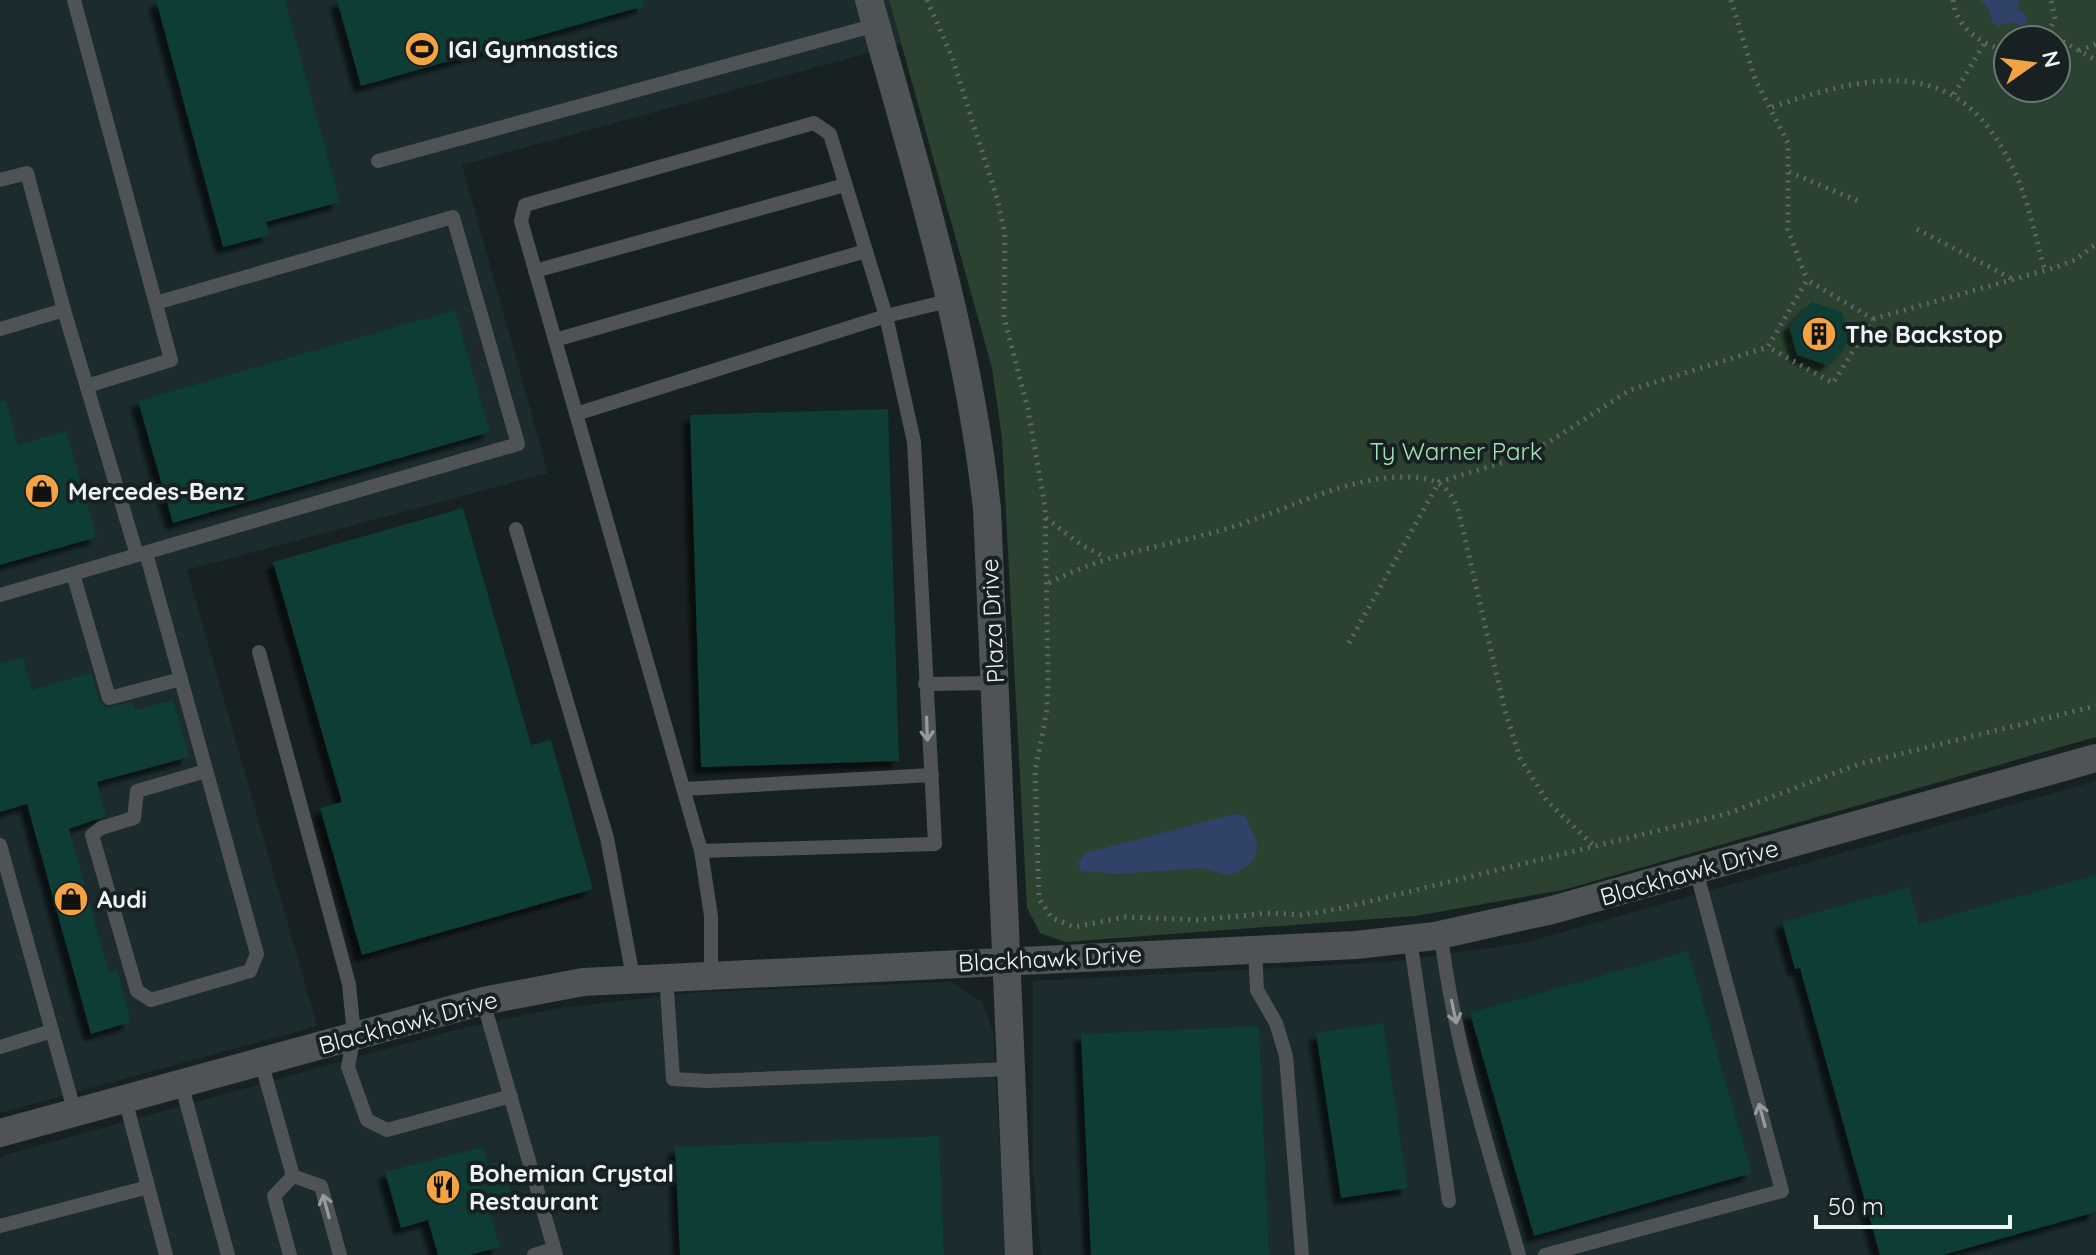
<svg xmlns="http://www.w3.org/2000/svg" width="2096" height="1255" viewBox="0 0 2096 1255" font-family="Quicksand,sans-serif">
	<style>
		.built { fill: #1b2b2e }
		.green { fill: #2b4231; fill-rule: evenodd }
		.water { fill: #304267 }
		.building { fill: #0a3d35; filter: url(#shadow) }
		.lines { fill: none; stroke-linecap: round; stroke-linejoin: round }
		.path { stroke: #5f6767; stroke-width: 5; stroke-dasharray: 2 6; stroke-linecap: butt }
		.service { stroke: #4f5355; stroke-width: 14 }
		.minor { stroke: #4f5355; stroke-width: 28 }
		.oneway { stroke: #979b9d }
		.labels { text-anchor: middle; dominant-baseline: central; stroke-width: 8; stroke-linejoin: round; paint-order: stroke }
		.poi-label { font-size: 24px; font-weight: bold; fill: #eef4f4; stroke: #182122; text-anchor: start }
		.park-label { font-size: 24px; fill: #a0e3b2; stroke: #182122 }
		.street-label { font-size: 24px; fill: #eef4f4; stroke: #182122 }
	</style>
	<defs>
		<filter id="shadow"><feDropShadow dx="-7" dy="7" stdDeviation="2" flood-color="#0009"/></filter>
	</defs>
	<rect width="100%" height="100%" fill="#182122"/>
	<!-- built -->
	<g class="built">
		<path d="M0 0H889L901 44 462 165 548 473 187 570 317 1026 0 1113Z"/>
		<path d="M2096 781V1255H1041L1033 1169V981L1389 962 1524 943Z"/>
		<path d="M951 982 982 1002 993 1031 1006 1255H0V1158L5 1155 455 1030 552 1009 699 992Z"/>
	</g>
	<!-- green -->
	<path class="green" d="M889 0H2096V737L1563 890 1415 916 1065 942 1040 933 1027 908 1002 438 992 368ZM2008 40H2056V88H2008Z"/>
	<!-- water -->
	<g class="water">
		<path d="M1981 0H2019L2018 9 2027 16 2026 22 2022 26 2010 22 1999 26 1992 23 1990 11Z"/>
		<path d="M1234 814 1245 816 1257 842 1255 859 1239 872 1227 875 1202 868 1118 874 1081 871 1078 863 1086 853Z"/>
	</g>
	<!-- building -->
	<g class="building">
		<path d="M156 0H285L340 202 266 222 270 235 223 247Z"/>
		<path d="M337 0H643L644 6 361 86Z"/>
		<path d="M1812 302 1842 312 1850 341 1827 365 1797 355 1789 326Z"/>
		<path d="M455 310 490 432 173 523 138 401Z"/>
		<path d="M6 401 18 445 66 431 97 537 0 565V402Z"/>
		<path d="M888 409 899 761 701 767 690 415Z"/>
		<path d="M463 508 531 745 551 740 593 889 362 955 320 808 342 802 273 562Z"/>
		<path d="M23 657 32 690 91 673 100 702 106 707 132 702 135 710 173 700 189 757 97 782 106 816 69 829 109 972 117 970 131 1022 91 1034 27 804 0 812V663Z"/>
		<path d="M2096 875V1212L1943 1255H1880L1800 968 1795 969 1782 922 1909 887 1919 924Z"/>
		<path d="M1688 951 1752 1173 1534 1236 1470 1013Z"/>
		<path d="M1383 1023 1408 1188 1341 1198 1316 1033Z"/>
		<path d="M1259 1026 1269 1255H1091L1081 1034Z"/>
		<path d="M939 1136 944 1255H680L675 1147Z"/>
		<path d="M483 1147 488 1165 502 1161 511 1196 487 1203 500 1247 470 1255H438L428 1220 401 1228 385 1172Z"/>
	</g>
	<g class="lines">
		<!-- path -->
		<g class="path">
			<path d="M927 0 952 57 997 198 1005 234 1004 318 1028 409 1045 507 1048 680 1047 710 1035 771 1039 899 1052 918 1074 927 1126 917 1200 920 1270 913 1302 915 1338 909 1726 814 1859 764 2096 706"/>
			<path d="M1731 0 1755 79 1788 143V230L1807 280"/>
			<path d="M1953 0C1955 27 1983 46 2008 51"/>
			<path d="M2049 34 2096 60"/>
			<path d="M2044 40 2055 19 2051 0"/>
			<path d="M2079 51 2096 44"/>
			<path d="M1954 94 1985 42"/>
			<path d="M1772 107C1880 71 1963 54 2017 177 2030 207 2036 240 2045 271"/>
			<path d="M1789 172 1858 201"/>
			<path d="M1917 229 2016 281"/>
			<path d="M1873 319 2057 267 2075 260 2096 244"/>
			<path d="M1046 518 1080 544 1104 557"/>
			<path d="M1049 583C1108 552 1166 547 1229 528 1288 510 1347 475 1411 477 1438 478 1451 488 1459 513L1505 711 1520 758 1547 801 1595 847"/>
			<path d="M1349 643 1439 482 1530 454 1630 390 1768 347 1807 280 1873 319 1833 383 1768 347"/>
		</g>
		<!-- service -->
		<g class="service">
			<path d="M74 0 171 360 87 386"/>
			<path d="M378 161 876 25"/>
			<path d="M0 180 27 173 64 310 0 329"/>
			<path d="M535 271 845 185"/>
			<path d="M64 310 137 555"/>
			<path d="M555 340 866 251"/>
			<path d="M576 414 886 316 952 300"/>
			<path d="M516 529 607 838 633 977"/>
			<path d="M146 553 257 954 250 971 151 1000 137 991 92 835 101 828 134 818 137 791 206 771"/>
			<path d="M73 574 109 698 181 679"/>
			<path d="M0 595 518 444 453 217 156 303"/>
			<path d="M259 652 349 984 354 1035 348 1067 367 1120 387 1130 511 1096"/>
			<path d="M925 684 995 683"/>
			<path d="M684 789 932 775"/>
			<path d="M0 845 75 1113"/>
			<path d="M701 851 935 844 914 442 886 316 830 134 814 123 525 205 521 221 701 851 711 916V973"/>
			<path d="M1441 935C1454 1044 1489 1150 1519 1255"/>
			<path d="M1410 939 1449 1201"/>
			<path d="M1255 949 1257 990 1276 1023 1286 1056 1302 1255"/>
			<path d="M666 975 673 1079 707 1081 1011 1069"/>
			<path d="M483 1001 556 1255"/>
			<path d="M0 1047 52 1031"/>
			<path d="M261 1061 293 1176"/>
			<path d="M181 1083 228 1255"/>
			<path d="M125 1099 166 1255"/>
			<path d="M293 1176 321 1186 340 1255"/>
			<path d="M0 1226 148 1187"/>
			<path d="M290 1255 274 1196 293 1176"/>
			<path d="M534 1255 554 1249"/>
			<path d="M1545 1255 1782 1191 1696 870"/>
		</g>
		<!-- minor -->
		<g class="minor">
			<path d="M869 0C916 169 968 334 987 509L1019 1255"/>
			<path d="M0 1133 483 1001 583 982 1356 945 1435 936 1552 910 2096 758"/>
		</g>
	</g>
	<!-- one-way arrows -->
	<defs><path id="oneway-shaft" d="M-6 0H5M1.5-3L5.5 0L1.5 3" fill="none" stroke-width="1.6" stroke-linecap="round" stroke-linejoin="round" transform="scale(2)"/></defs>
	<g class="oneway">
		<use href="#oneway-shaft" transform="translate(927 729) rotate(88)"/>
		<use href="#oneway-shaft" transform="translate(1454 1012) rotate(78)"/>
		<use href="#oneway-shaft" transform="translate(1762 1115) rotate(-105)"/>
		<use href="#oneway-shaft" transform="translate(326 1206) rotate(-105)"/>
	</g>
	<!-- icons -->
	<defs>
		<g id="stadium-disc" transform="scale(1.8)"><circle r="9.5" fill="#f3a442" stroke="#182122"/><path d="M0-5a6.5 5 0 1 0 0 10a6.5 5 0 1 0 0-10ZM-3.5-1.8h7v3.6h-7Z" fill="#111"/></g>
		<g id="building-disc" transform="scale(1.8)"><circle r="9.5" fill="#f3a442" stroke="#182122"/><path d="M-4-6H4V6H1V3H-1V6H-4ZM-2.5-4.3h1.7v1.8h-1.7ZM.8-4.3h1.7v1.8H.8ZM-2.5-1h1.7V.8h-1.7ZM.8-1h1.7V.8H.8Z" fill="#111"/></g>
		<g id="shop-disc" transform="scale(1.8)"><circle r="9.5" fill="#f3a442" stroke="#182122"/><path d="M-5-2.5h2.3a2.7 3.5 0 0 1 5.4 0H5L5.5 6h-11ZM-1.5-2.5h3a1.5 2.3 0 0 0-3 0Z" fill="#111"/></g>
		<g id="restaurant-disc" transform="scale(1.8)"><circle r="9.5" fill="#f3a442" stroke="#182122"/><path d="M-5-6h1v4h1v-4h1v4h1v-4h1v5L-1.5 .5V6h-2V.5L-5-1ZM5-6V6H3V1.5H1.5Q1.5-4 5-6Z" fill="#111"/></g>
	</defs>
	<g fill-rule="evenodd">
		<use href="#stadium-disc" x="422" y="49"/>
		<use href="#building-disc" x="1819" y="334"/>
		<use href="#shop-disc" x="42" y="491"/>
		<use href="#shop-disc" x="71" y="899"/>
		<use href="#restaurant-disc" x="443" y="1187"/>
	</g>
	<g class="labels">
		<!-- poi labels -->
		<g class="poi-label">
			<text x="448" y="49">IGI Gymnastics</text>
			<text x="1845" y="334">The Backstop</text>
			<text x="68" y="491">Mercedes-Benz</text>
			<text x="97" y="899">Audi</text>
			<text x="469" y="1173">Bohemian Crystal<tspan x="469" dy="28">Restaurant</tspan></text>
		</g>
		<!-- park labels -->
		<g class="park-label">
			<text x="1456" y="451">Ty Warner Park</text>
		</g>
		<!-- street labels -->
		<g class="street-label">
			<text transform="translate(992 621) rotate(-93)">Plaza Drive</text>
			<text transform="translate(1689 872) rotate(-16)">Blackhawk Drive</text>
			<text transform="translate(1050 958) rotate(-3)">Blackhawk Drive</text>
			<text transform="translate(408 1022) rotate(-15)">Blackhawk Drive</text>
		</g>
	</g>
	<!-- north arrow -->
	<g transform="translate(2032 64) rotate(76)"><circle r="38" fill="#182122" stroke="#6e7576" stroke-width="2"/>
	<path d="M0-6L14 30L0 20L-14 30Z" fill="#f3a442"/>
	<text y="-12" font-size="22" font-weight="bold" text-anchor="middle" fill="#eef4f4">N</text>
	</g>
	<!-- scale -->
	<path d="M1816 1215v12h194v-12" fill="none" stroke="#eef4f4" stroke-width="4"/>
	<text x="1828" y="1215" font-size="24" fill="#eef4f4" stroke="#182122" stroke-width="6" paint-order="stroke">50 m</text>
</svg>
